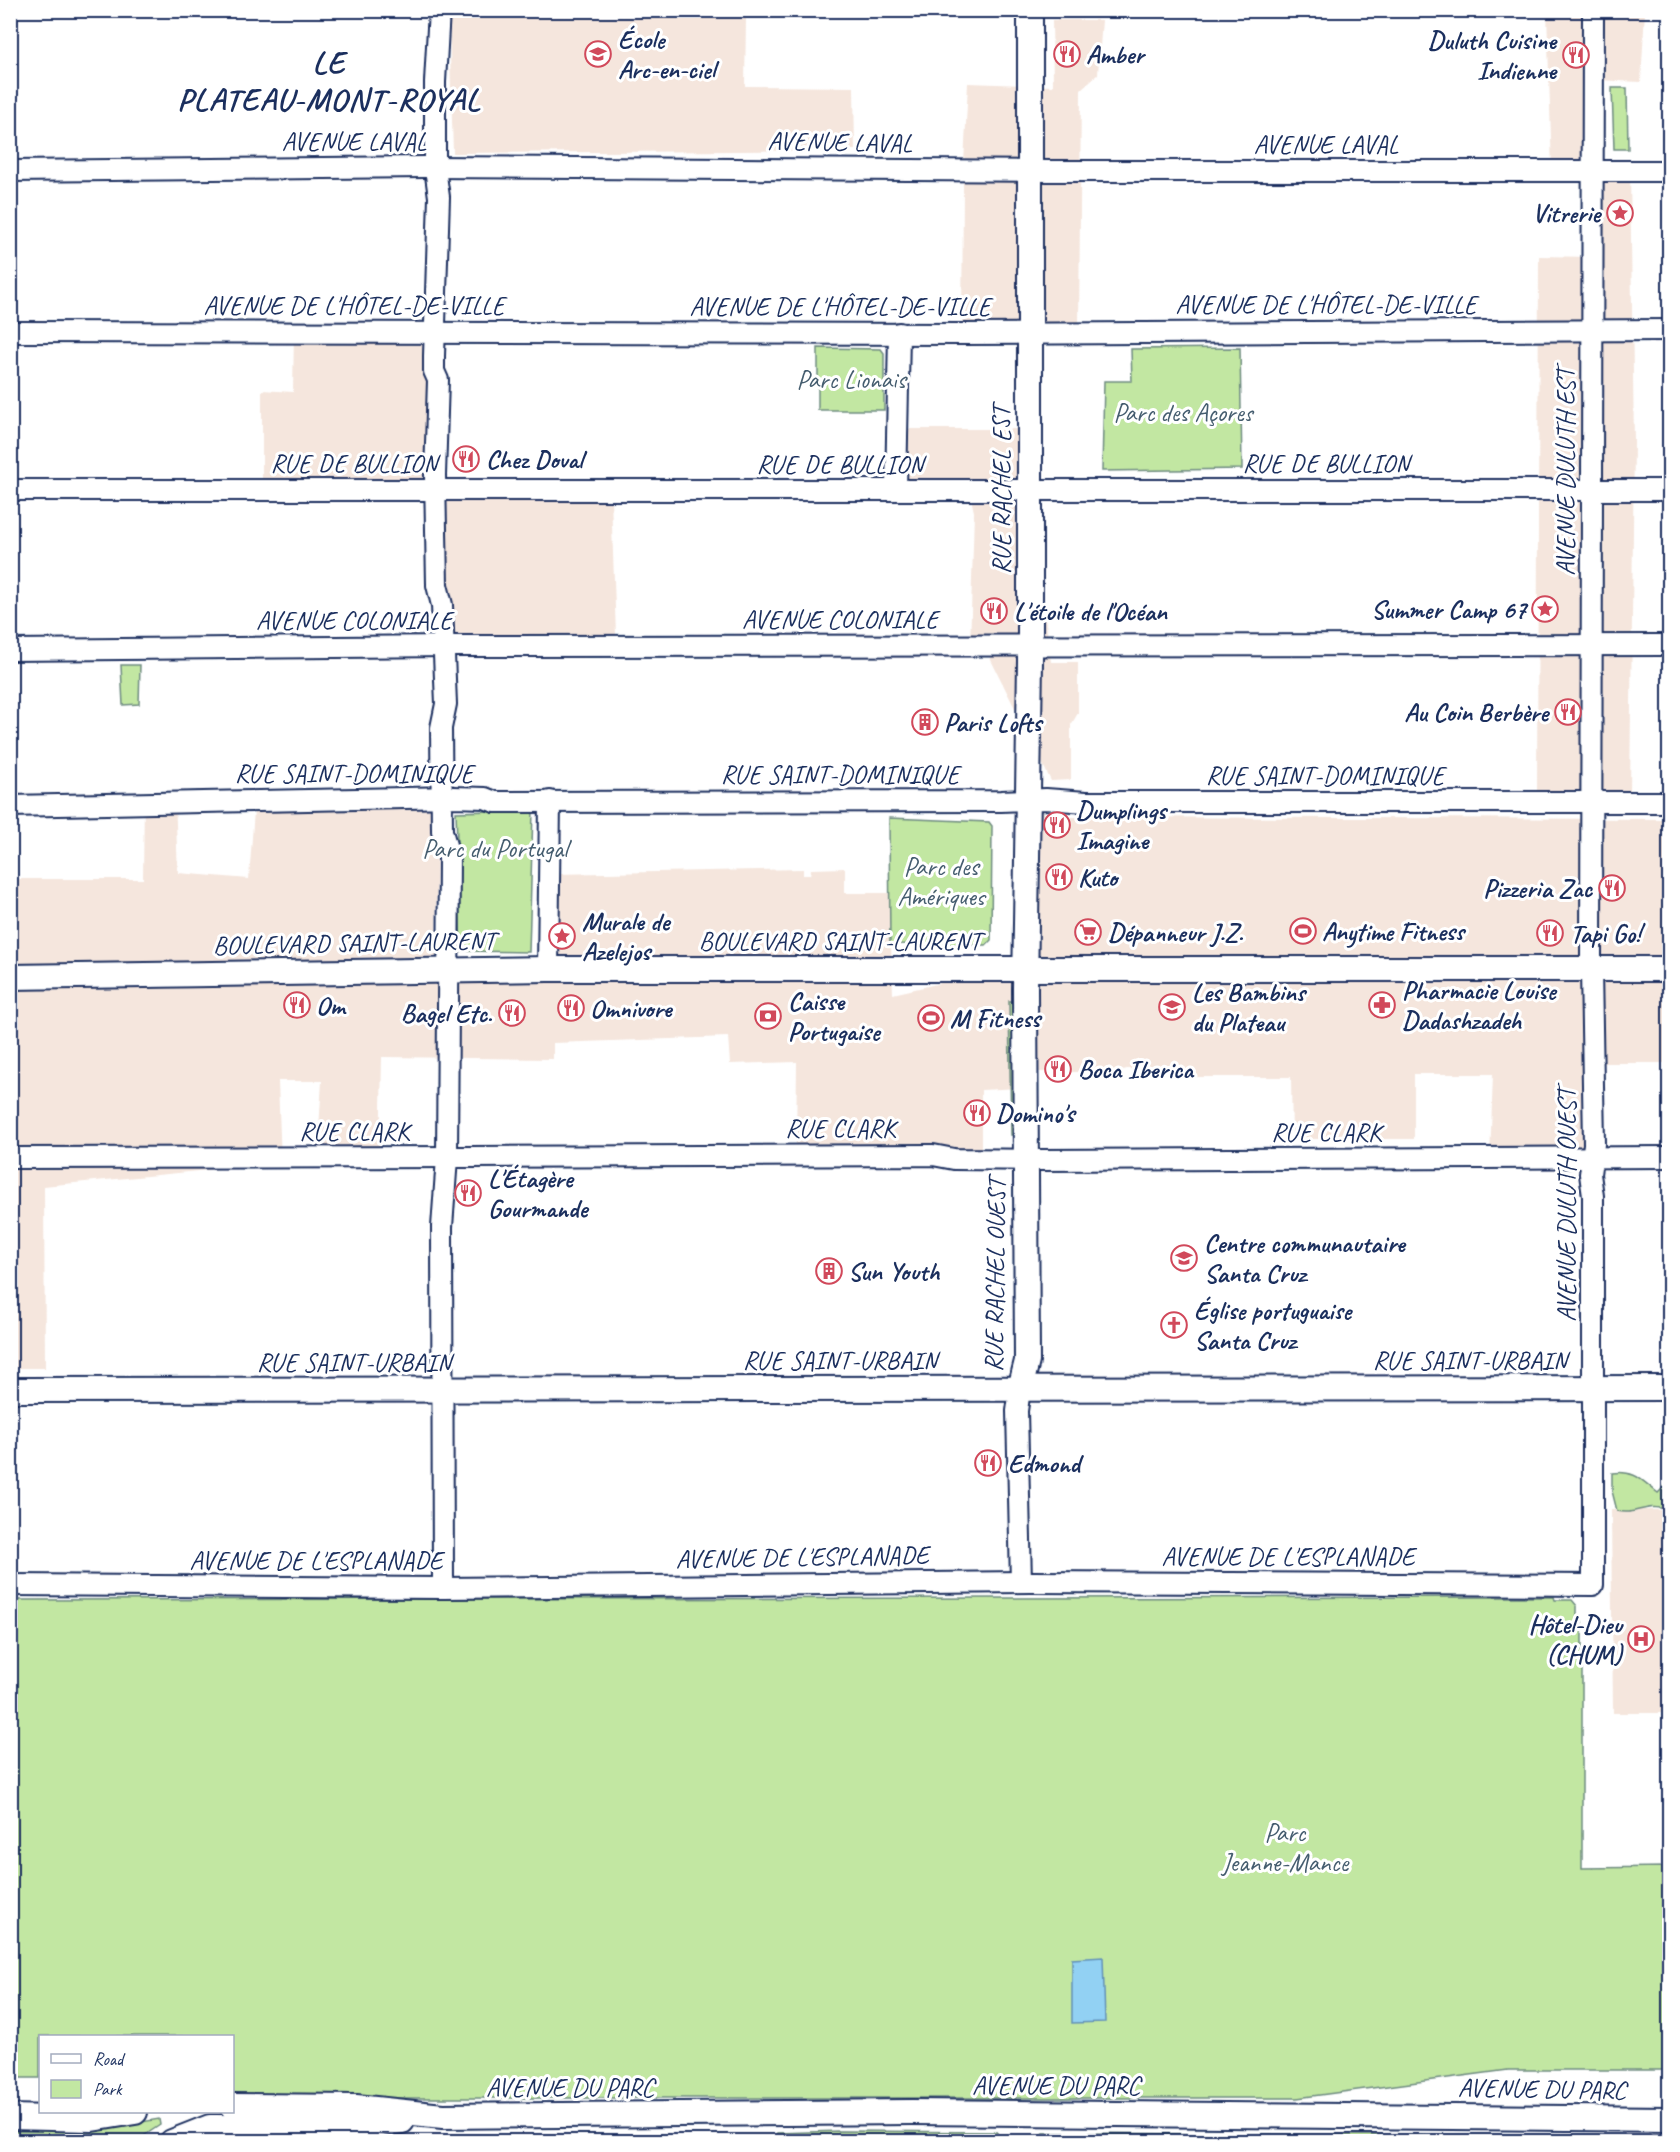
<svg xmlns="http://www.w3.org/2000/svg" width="1680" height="2152" viewBox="0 0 1680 2152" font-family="Caveat,sans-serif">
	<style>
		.built { fill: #f5e6dd }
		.green { fill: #c2e7a2; stroke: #6e8b80; stroke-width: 1.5 }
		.water { fill: #92d1f3; stroke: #6290b7; stroke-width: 1.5 }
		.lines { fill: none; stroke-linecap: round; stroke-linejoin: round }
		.minor-casing { stroke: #1b2f5e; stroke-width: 24 }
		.major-casing { stroke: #1b2f5e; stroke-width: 28 }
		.minor { stroke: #fff; stroke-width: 20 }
		.major { stroke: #fff; stroke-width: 24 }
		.labels { text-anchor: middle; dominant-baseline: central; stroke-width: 6; stroke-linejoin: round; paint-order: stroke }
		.poi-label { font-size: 26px; font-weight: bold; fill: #1b2f5e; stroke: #fff; text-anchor: start }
		.street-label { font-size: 26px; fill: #1b2f5e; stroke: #fff }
		.park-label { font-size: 26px; fill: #455d6f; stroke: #fff }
		.district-label { font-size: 32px; font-weight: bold; letter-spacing: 1.5px; fill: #1b2f5e; stroke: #fff }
	</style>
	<rect width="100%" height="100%" fill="#fff"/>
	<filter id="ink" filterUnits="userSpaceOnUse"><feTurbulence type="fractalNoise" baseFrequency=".0167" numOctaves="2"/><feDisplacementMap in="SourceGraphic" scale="12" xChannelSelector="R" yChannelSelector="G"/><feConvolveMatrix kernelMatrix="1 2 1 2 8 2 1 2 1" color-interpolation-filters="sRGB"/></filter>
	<g filter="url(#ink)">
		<!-- built -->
		<g class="built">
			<path d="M1547 11H1645L1641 82 1595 80V170L1630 171 1634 442 1630 796 1537 793 1539 256 1593 257 1588 168 1552 171Z"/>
			<path d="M455 17 746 18 745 86 854 87 855 150 453 153 449 22Z"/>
			<path d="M1052 20H1102L1098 74 1081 89 1079 329 1030 331 1029 491 1051 662H1078V713L1071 725V780L1051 781 989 656 970 646 974 512 969 489H897L896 429H1028V331L962 334 963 184 968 83 1053 86Z"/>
			<path d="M294 331 436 333 435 490H262V390L293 392Z"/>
			<path d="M442 493 611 498 616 635 447 636Z"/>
			<path d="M144 797 175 799 178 873 249 879 254 810 437 806 436 979 556 978 554 874 803 869V875H810L811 869 845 868V893H889L893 994 1002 969H1025L1028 802 1051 817 1669 819V1063H1597L1592 1159H1490L1493 1074H1414V1139H1292L1291 1077H1168L1167 1070 1127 1069 1116 1072H1020V1088L981 1090V1152L917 1145H796L797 1062 730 1064 728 1037 553 1043V1059L382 1057 380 1162 317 1161 322 1081H278L281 1163 44 1186 45 1368H11L10 879H143Z"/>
			<path d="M1611 1510H1669V1713H1613Z"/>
		</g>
		<!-- green -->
		<g class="green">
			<path d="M1612 88H1627L1628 149H1614Z"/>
			<path d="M818 348 881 349 884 353V410H818Z"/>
			<path d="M1240 348 1242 469 1102 471 1104 381H1132L1131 349Z"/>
			<path d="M121 665H140L139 704 123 705Z"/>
			<path d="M533 810 529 952 461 951 456 812Z"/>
			<path d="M889 818 989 822 992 826 991 940 986 945 890 944Z"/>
			<path d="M1009 1001H1012L1015 1135H1011Z"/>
			<path d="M1612 1473C1636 1470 1642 1481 1658 1493L1669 1482V1510C1645 1502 1637 1516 1617 1511L1612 1491Z"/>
			<path d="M1554 1597 1555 1600H1572L1577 1606V1617H1582V1868L1669 1867V2070H1508L1297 2098H233L232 2036H40V2078H11V1600Z"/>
			<path d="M159 2119 160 2125 136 2141 11 2139 10 2131 100 2129Z"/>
			<path d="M840 2131 997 2132V2141L777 2139 776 2136 777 2133Z"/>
			<path d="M1043 2133 1642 2137V2142H1043Z"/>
		</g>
		<!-- water -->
		<path class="water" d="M1103 1957 1105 2022 1072 2023V1959Z"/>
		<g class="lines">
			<!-- minor casing -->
			<g class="minor-casing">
				<g id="minor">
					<path d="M439 10 435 82V168L439 197 434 356V371L438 380 435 475 437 585 442 605 446 704 441 728 442 831 449 856 447 1158 442 1227 443 1588"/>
					<path d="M10 171 425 167 1053 171H1670"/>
					<path d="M10 332 962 334 1670 330"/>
					<path d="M10 490H1670"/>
					<path d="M896 490 899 333"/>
					<path d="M10 650 453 646 1670 645"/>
					<path d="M10 806 454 797 485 798 495 802 1001 801 1046 799 1086 802H1670"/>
					<path d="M548 969 550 801"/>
					<path d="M10 1158C318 1158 625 1156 933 1155L954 1159 1042 1160 1670 1157"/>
					<path d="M1020 1389 1017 1411 1021 1582"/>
					<path d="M10 1585 443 1588 1031 1582 1593 1585V1196L1590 1174 1594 1144 1591 969 1593 10"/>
				</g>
			</g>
			<!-- major casing -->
			<g class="major-casing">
				<g id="major">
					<path d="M10 977 548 969H1670"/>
					<path d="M1020 1389 1027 1361 1025 989 1030 661V10"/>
					<path d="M10 1390 1670 1388"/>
					<path d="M232 2106 356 2107 443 2116 912 2112 1670 2119"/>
					<path d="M10 2117 92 2119 135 2112"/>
					<path d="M172 2142 210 2127 353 2128 402 2121"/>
				</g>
			</g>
			<!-- minor -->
			<use href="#minor" class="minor"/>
			<!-- major -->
			<use href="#major" class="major"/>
		</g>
	</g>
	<!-- icons -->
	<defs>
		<g id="school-ring" transform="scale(1.35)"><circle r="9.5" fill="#fff" stroke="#d1495b" stroke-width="1.5"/><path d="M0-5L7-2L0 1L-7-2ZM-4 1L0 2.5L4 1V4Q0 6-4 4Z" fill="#d1495b"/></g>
		<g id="restaurant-ring" transform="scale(1.35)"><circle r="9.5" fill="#fff" stroke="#d1495b" stroke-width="1.5"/><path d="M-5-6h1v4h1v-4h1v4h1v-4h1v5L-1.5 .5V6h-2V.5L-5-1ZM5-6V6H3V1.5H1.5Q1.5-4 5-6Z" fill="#d1495b"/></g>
		<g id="sight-ring" transform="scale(1.35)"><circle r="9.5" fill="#fff" stroke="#d1495b" stroke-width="1.5"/><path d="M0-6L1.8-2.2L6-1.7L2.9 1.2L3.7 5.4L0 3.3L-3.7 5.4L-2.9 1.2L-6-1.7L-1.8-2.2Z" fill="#d1495b"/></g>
		<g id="building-ring" transform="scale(1.35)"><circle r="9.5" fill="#fff" stroke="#d1495b" stroke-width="1.5"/><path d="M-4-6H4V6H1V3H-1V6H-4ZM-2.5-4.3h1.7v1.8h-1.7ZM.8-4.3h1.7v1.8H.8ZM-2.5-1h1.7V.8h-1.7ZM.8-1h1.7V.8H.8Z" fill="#d1495b"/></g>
		<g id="stadium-ring" transform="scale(1.35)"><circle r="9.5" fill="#fff" stroke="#d1495b" stroke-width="1.5"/><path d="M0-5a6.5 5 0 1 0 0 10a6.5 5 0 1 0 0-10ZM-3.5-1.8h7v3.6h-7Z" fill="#d1495b"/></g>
		<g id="supermarket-ring" transform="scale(1.35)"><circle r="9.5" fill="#fff" stroke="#d1495b" stroke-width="1.5"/><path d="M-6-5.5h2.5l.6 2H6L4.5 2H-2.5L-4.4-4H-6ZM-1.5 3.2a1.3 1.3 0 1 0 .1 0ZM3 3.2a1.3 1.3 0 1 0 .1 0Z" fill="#d1495b"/></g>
		<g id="pharmacy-ring" transform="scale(1.35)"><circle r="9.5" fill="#fff" stroke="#d1495b" stroke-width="1.5"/><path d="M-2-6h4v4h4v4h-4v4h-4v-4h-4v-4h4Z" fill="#d1495b"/></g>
		<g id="bank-ring" transform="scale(1.35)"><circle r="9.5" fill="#fff" stroke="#d1495b" stroke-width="1.5"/><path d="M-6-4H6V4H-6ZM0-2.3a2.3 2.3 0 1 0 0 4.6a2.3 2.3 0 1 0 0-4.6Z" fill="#d1495b"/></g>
		<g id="church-ring" transform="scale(1.35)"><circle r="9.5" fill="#fff" stroke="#d1495b" stroke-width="1.5"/><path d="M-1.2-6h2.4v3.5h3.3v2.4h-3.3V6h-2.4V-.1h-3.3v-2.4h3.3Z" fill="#d1495b"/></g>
		<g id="hospital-ring" transform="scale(1.35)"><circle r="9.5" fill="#fff" stroke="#d1495b" stroke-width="1.5"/><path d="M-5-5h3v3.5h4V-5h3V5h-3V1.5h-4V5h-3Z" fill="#d1495b"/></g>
	</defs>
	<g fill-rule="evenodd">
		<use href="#school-ring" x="598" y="54"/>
		<use href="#restaurant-ring" x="1067" y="54"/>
		<use href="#restaurant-ring" x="1576" y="55"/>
		<use href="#sight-ring" x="1620" y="213"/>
		<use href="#restaurant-ring" x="466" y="459"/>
		<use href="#sight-ring" x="1545" y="609"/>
		<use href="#restaurant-ring" x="994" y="611"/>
		<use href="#restaurant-ring" x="1568" y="712"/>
		<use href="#building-ring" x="925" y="722"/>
		<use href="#restaurant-ring" x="1057" y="825"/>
		<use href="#restaurant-ring" x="1059" y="877"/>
		<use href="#restaurant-ring" x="1612" y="888"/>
		<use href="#stadium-ring" x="1303" y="931"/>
		<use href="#supermarket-ring" x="1088" y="932"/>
		<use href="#restaurant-ring" x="1550" y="933"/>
		<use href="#sight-ring" x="562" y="936"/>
		<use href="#restaurant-ring" x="297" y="1005"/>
		<use href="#pharmacy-ring" x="1382" y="1005"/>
		<use href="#school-ring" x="1172" y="1007"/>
		<use href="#restaurant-ring" x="571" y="1008"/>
		<use href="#restaurant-ring" x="512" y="1013"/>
		<use href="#bank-ring" x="768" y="1016"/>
		<use href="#stadium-ring" x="931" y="1018"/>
		<use href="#restaurant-ring" x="1058" y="1069"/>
		<use href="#restaurant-ring" x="977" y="1113"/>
		<use href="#restaurant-ring" x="468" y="1193"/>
		<use href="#school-ring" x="1184" y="1258"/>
		<use href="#building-ring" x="829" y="1271"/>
		<use href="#church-ring" x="1174" y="1325"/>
		<use href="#restaurant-ring" x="988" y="1463"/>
		<use href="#hospital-ring" x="1641" y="1639"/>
	</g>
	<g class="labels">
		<!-- poi labels -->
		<g class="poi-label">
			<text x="618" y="39">École<tspan x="618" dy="30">Arc-en-ciel</tspan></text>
			<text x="1556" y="40" text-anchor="end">Duluth Cuisine<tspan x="1556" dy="30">Indienne</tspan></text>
			<text x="1086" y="54">Amber</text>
			<text x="1600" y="213" text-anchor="end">Vitrerie</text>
			<text x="486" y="459">Chez Doval</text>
			<text x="1526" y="609" text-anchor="end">Summer Camp 67</text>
			<text x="1014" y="611">L'étoile de l'Océan</text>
			<text x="1548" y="712" text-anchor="end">Au Coin Berbère</text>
			<text x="944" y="722">Paris Lofts</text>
			<text x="1076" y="810">Dumplings<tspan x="1076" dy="30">Imagine</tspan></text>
			<text x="1078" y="877">Kuto</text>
			<text x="1592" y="888" text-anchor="end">Pizzeria Zac</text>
			<text x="582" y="921">Murale de<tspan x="582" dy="30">Azelejos</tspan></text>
			<text x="1322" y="931">Anytime Fitness</text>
			<text x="1108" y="932">Dépanneur J.Z.</text>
			<text x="1570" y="933">Tapi Go!</text>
			<text x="1402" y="990">Pharmacie Louise<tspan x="1402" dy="30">Dadashzadeh</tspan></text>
			<text x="1192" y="992">Les Bambins<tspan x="1192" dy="30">du Plateau</tspan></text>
			<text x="788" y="1001">Caisse<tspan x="788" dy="30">Portugaise</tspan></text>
			<text x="316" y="1005">Om</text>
			<text x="590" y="1008">Omnivore</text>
			<text x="492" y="1013" text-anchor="end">Bagel Etc.</text>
			<text x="950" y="1018">M Fitness</text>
			<text x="1078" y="1069">Boca Iberica</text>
			<text x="996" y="1113">Domino's</text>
			<text x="488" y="1178">L'Étagère<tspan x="488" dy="30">Gourmande</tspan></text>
			<text x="1204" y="1243">Centre communautaire<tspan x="1204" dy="30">Santa Cruz</tspan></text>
			<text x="848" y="1271">Sun Youth</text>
			<text x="1194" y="1310">Église portuguaise<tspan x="1194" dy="30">Santa Cruz</tspan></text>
			<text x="1008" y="1463">Edmond</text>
			<text x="1622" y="1624" text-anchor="end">Hôtel-Dieu<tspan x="1622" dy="30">(CHUM)</tspan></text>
		</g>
		<!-- street labels -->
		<g class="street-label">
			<text x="354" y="141">AVENUE LAVAL</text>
			<text transform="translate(840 142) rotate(1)">AVENUE LAVAL</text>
			<text x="1326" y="144">AVENUE LAVAL</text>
			<text x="1326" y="304">AVENUE DE L'HÔTEL-DE-VILLE</text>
			<text x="354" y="305">AVENUE DE L'HÔTEL-DE-VILLE</text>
			<text x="840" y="306">AVENUE DE L'HÔTEL-DE-VILLE</text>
			<text x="354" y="463">RUE DE BULLION</text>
			<text x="1326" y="463">RUE DE BULLION</text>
			<text x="840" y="464">RUE DE BULLION</text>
			<text transform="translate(1565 472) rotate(-90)">AVENUE DULUTH EST</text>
			<text transform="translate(1001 490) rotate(-90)">RUE RACHEL EST</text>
			<text x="840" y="619">AVENUE COLONIALE</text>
			<text x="354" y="620">AVENUE COLONIALE</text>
			<text x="354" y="773">RUE SAINT-DOMINIQUE</text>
			<text x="840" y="774">RUE SAINT-DOMINIQUE</text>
			<text x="1325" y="775">RUE SAINT-DOMINIQUE</text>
			<text x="840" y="941">BOULEVARD SAINT-LAURENT</text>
			<text transform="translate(354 943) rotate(-1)">BOULEVARD SAINT-LAURENT</text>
			<text x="840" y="1128">RUE CLARK</text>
			<text x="354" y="1131">RUE CLARK</text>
			<text x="1326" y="1132">RUE CLARK</text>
			<text transform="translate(1566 1205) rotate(-90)">AVENUE DULUTH OUEST</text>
			<text transform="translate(995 1275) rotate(-89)">RUE RACHEL OUEST</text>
			<text x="840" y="1360">RUE SAINT-URBAIN</text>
			<text x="1470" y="1360">RUE SAINT-URBAIN</text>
			<text x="354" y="1362">RUE SAINT-URBAIN</text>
			<text x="1288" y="1556">AVENUE DE L'ESPLANADE</text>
			<text transform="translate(802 1557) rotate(-1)">AVENUE DE L'ESPLANADE</text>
			<text x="316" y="1560">AVENUE DE L'ESPLANADE</text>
			<text x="1056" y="2085">AVENUE DU PARC</text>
			<text x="570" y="2087">AVENUE DU PARC</text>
			<text transform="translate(1542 2089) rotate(1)">AVENUE DU PARC</text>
		</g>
		<!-- park labels -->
		<g class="park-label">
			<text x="851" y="379">Parc Lionais</text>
			<text x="1183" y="412">Parc des Açores</text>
			<text x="495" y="848">Parc du Portugal</text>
			<text x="941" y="866">Parc des<tspan x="941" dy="30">Amériques</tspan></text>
			<text x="1285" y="1832">Parc<tspan x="1285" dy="30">Jeanne-Mance</tspan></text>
		</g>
		<!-- district labels -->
		<g class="district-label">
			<text x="329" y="62">LE<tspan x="329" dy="37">PLATEAU-MONT-ROYAL</tspan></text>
		</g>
	</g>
	<!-- margin -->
	<rect width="1680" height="2152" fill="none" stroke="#fff" stroke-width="36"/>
	<rect x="18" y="18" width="1644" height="2116" fill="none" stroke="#1b2f5e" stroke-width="2" filter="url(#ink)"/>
	<!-- legend -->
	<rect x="39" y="2035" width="195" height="78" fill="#ffffff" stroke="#a4acbf" stroke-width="1.5"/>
	<rect x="51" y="2054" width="30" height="9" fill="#ffffff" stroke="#a4acbf" stroke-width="1.5"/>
	<text x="93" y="2065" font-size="18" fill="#1b2f5e">Road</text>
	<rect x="51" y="2080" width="30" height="18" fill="#c2e7a2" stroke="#a4acbf" stroke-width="1.5"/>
	<text x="93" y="2095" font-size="18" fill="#1b2f5e">Park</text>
</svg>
